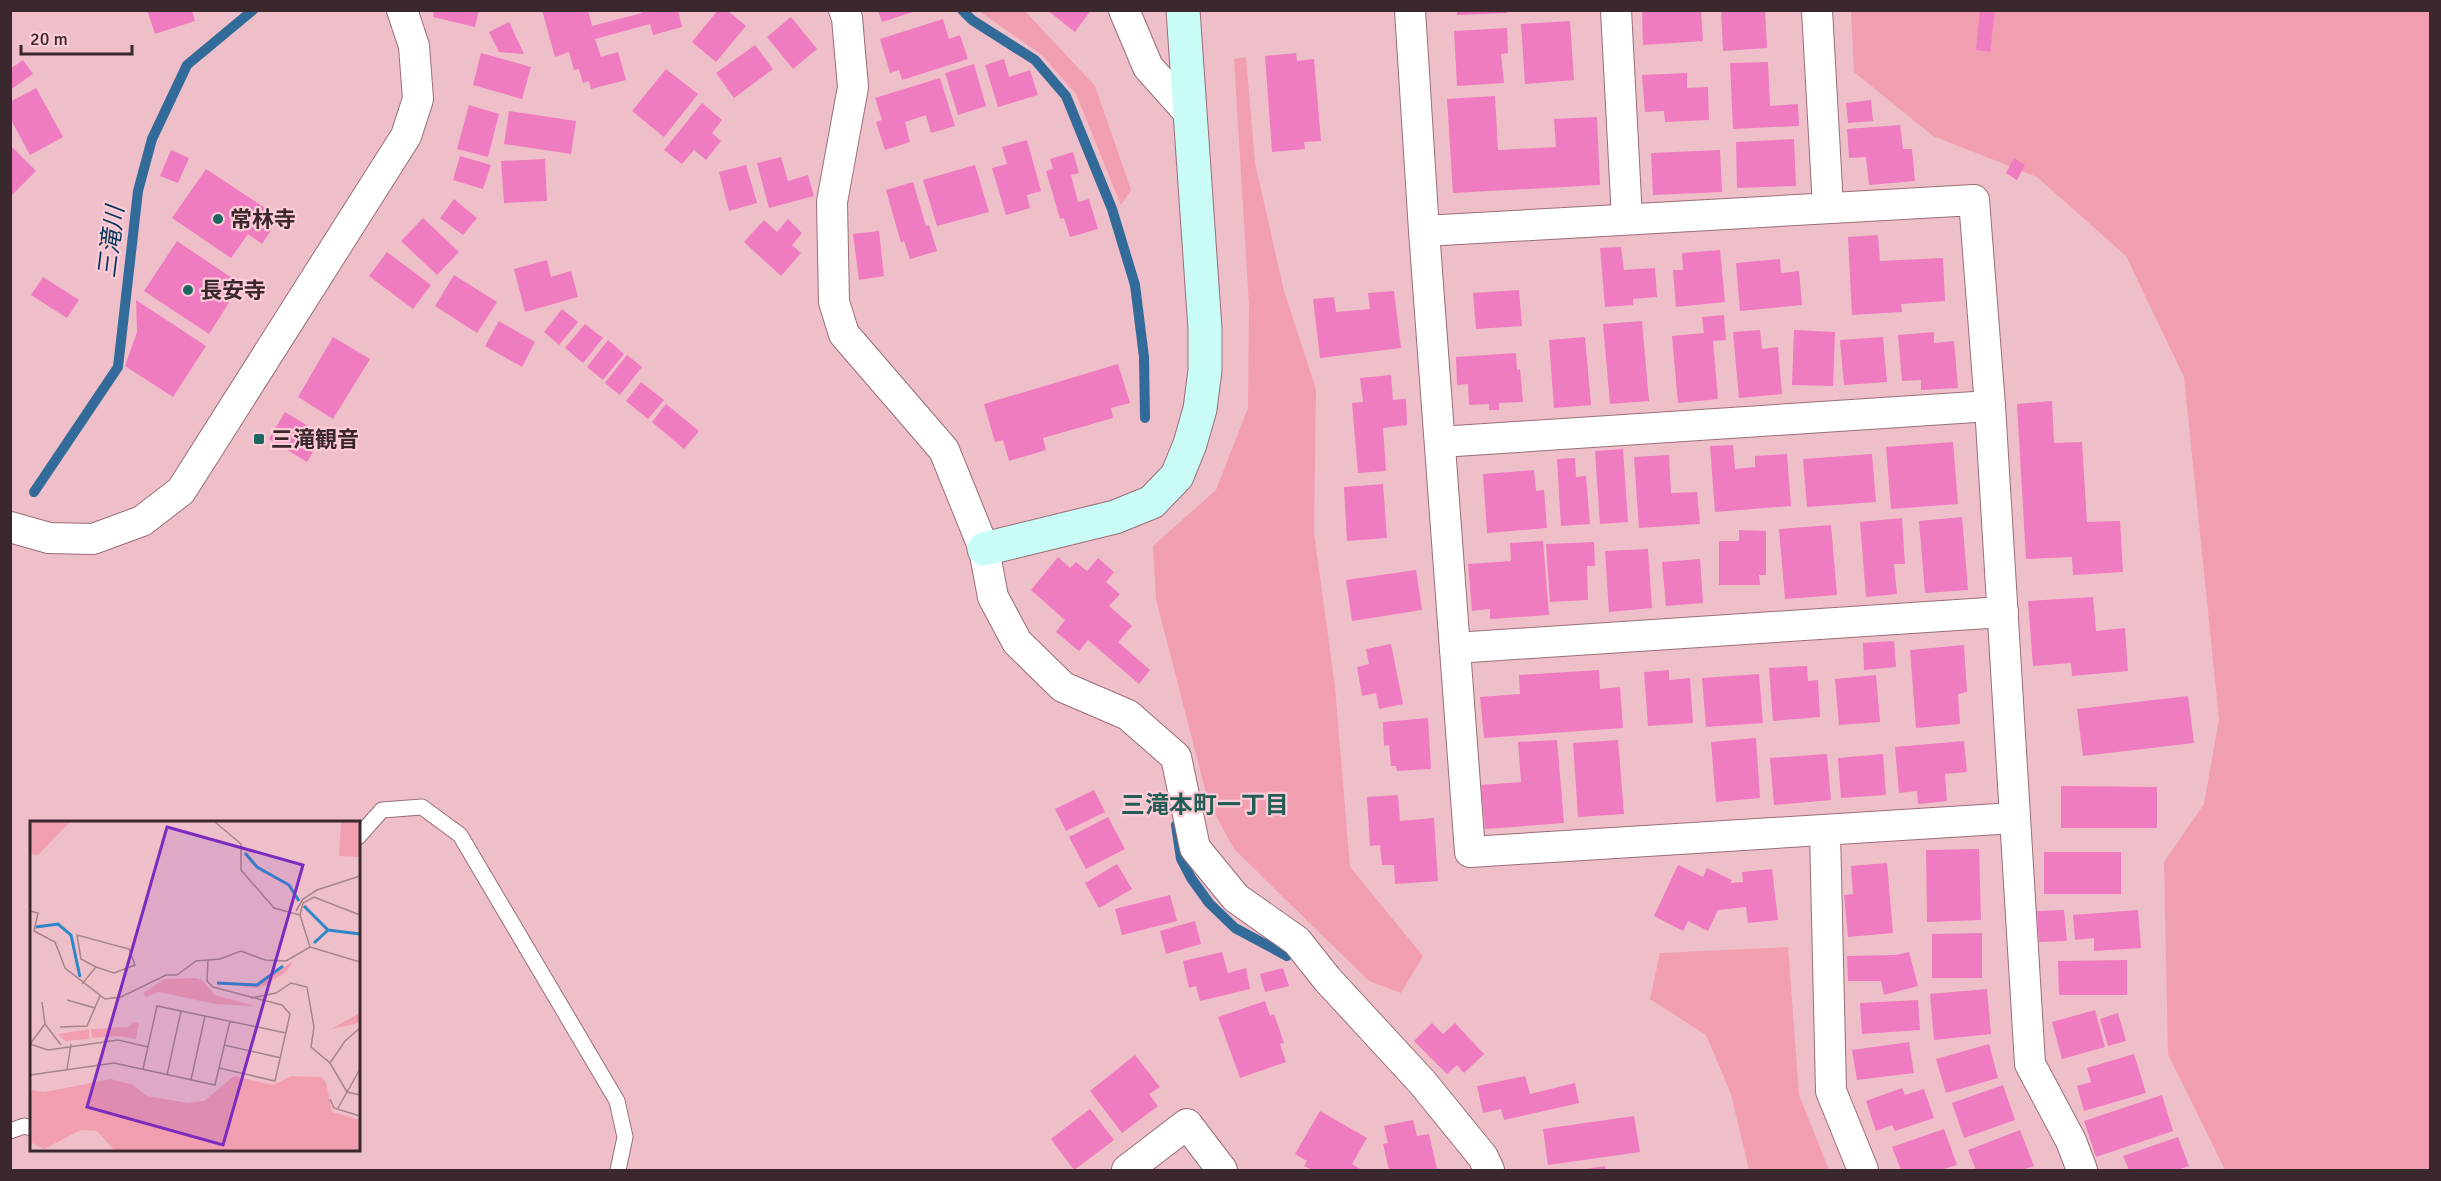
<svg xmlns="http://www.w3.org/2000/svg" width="2441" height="1181" viewBox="0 0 2441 1181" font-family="Signika,'Noto Sans JP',sans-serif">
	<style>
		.green { fill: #f09eb0 }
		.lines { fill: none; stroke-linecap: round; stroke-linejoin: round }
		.stream { stroke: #326a9a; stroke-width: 10 }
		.building { fill: #ef7bc0 }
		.lane-casing { stroke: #996e76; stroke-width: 17 }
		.street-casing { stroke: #996e76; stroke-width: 32 }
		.secondary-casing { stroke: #996e76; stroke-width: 35 }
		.lane { stroke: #fff; stroke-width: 15 }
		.street { stroke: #fff; stroke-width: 30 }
		.secondary { stroke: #c9fcf7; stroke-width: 33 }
		.poi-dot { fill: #1c675f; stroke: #fdccd6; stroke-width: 2 }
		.labels { text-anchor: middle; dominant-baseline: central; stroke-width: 4.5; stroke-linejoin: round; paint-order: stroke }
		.poi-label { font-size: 22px; font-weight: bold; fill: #3a282c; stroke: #fdccd6; text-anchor: start }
		.water-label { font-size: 24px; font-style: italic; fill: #07385a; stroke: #fdccd6 }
		.neighbourhood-label { font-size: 24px; font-weight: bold; fill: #245d56; stroke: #fdccd6 }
		.inset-river { fill: none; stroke: #2e87c9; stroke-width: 3 }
		.inset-road { fill: none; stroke: #a7838a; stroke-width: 1.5 }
		.view { fill: #7b2cbf; fill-opacity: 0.15; stroke: #7b2cbf; stroke-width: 3 }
		.inset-edge { fill: none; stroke: #3a282c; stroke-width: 3 }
	</style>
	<rect width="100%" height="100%" fill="#efbfc9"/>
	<!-- green -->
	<g class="green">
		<path d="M979 11H1025L1095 86 1131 190 1121 205 1076 94 1042 55Z"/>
		<path d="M1851 11H2430V1170H2225L2168 1054 2164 862 2204 804 2219 719 2184 377 2126 256 2037 177 1933 136 1854 72Z"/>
		<path d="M1246 57 1255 163 1284 291 1316 389 1314 533 1335 687 1350 867 1423 956 1401 993 1369 981 1234 849 1208 801 1156 599 1153 546 1216 490 1248 408 1249 305 1234 59Z"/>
		<path d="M1788 947 1799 1095 1829 1170H1749L1731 1094 1706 1035 1650 999 1660 953Z"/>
	</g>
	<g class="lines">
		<!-- stream -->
		<g class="stream">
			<path d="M962 10 972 20 1035 60 1066 96 1112 209 1135 285 1144 357 1145 418"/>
			<path d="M34 492 118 367 138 191 152 139 187 65 253 10"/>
			<path d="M1176 825 1181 859 1191 878 1209 903 1235 928 1287 956"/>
		</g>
	</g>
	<!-- building -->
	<g class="building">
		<path d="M147 10H192L195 21 155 34Z"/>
		<path d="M434 10H479L475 27 433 17Z"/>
		<path d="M542 10H588L592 26 642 13 641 10H678L682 27 653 35 650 24 595 39 601 57 618 52 626 80 591 89 589 81 583 83 579 69 574 70 569 52 555 57Z"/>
		<path d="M718 10H727L746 26 716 62 692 42Z"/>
		<path d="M878 10H916V11L882 22Z"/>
		<path d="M1047 10H1091L1075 32Z"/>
		<path d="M1457 10H1507V13L1457 15Z"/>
		<path d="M1642 10H1701L1703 41 1643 45Z"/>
		<path d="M1721 10H1765L1767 48 1723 51Z"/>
		<path d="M1980 10H1995L1990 52 1976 50Z"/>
		<path d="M791 17 817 49 793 69 767 37Z"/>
		<path d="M943 19 949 39 960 35 968 59 902 80 899 70 890 73 880 39Z"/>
		<path d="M1570 21 1574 80 1525 84 1521 24Z"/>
		<path d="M509 22 524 54 499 52 489 32Z"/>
		<path d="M1507 28 1508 53 1501 54 1504 83 1457 86 1454 31Z"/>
		<path d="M755 45 773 69 734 98 716 73Z"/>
		<path d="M481 53 531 67 522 99 473 85Z"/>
		<path d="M1296 53 1297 61 1314 59 1321 141 1304 142 1305 149 1272 152 1265 56Z"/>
		<path d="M1004 59 1009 77 1030 70 1038 95 998 107 985 65Z"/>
		<path d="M23 60 33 74 10 90V69Z"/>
		<path d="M1768 62 1770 106 1798 104 1799 126 1733 129 1730 63Z"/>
		<path d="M974 64 986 106 958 115 945 73Z"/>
		<path d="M666 69 698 94 664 137 632 111Z"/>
		<path d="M1687 73V88L1708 87 1709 120 1665 122 1664 111 1645 112 1642 75Z"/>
		<path d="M940 78 955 126 931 133 926 115 905 122 910 142 885 150 876 122 882 120 875 98Z"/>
		<path d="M36 88 63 137 30 155 10 118V102Z"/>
		<path d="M1495 96 1498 150 1556 147 1554 119 1597 117 1600 185 1453 193 1447 99Z"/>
		<path d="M1871 100 1873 121 1848 123 1846 103Z"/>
		<path d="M702 103 722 120 712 133 721 141 706 160 694 150 682 164 664 150Z"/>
		<path d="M469 105 499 114 488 157 457 149Z"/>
		<path d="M509 111 576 121 571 154 504 144Z"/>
		<path d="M1900 125 1903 149H1912L1915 181 1869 185 1866 157 1849 158 1847 129Z"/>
		<path d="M1794 139 1796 186 1737 188 1736 142Z"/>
		<path d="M1027 140 1041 191 1027 195 1030 208 1006 215 992 168 1007 164 1002 147Z"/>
		<path d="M10 145 36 171 10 197Z"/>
		<path d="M171 150 189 158 178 183 160 176Z"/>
		<path d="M1720 150 1722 192 1653 195 1651 153Z"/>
		<path d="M1073 152 1079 173 1071 175 1078 202 1089 199 1098 229 1070 237 1064 218 1060 219 1046 171 1053 169 1050 159Z"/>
		<path d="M460 156 491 165 483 189 453 180Z"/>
		<path d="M781 157 788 181 808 175 814 196 769 208 757 163Z"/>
		<path d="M2014 158 2025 165 2017 180 2006 173Z"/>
		<path d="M545 159 547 201 504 203 501 161Z"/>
		<path d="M746 165 757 203 729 211 719 172Z"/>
		<path d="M975 165 989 212 937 226 923 180Z"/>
		<path d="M206 169 265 208 257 219 272 229 262 244 248 234 231 258 172 218Z"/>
		<path d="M913 182 926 226 929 225 937 251 910 259 904 241 901 243 886 190Z"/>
		<path d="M454 199 477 218 463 235 440 218Z"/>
		<path d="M423 218 459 252 437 275 401 241Z"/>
		<path d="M788 219 802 233 792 245 801 253 781 276 744 242 764 220 777 232Z"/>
		<path d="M879 231 884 276 859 280 853 234Z"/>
		<path d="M1878 235 1880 261 1943 258 1945 301 1901 304 1902 312 1852 315 1848 237Z"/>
		<path d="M177 241 241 284 209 334 144 291Z"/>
		<path d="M1621 247 1624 270 1655 268 1657 297 1633 299V305L1605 307 1600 248Z"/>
		<path d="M1720 250 1725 302 1676 307 1673 270H1683L1682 253Z"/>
		<path d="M387 252 431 285 413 309 369 276Z"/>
		<path d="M1780 259 1781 273 1799 271 1802 305 1740 311 1736 263Z"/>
		<path d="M547 260 551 277 571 271 578 297 525 312 514 269Z"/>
		<path d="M454 275 497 302 477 333 435 306Z"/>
		<path d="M43 277 79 300 67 318 31 295Z"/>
		<path d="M1519 290 1522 326 1476 329 1473 293Z"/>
		<path d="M1394 291 1401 348 1320 358 1313 299 1334 297 1336 312 1370 309 1368 293Z"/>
		<path d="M136 300 206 346 173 397 125 366 137 332Z"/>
		<path d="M562 309 578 322 559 345 544 332Z"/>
		<path d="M1724 315 1726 340 1713 341 1718 399 1678 403 1672 336 1704 333 1702 317Z"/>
		<path d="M499 321 535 342 522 367 485 346Z"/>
		<path d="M1642 321 1649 401 1610 404 1603 324Z"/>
		<path d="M585 324 603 338 583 363 565 348Z"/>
		<path d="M1760 330 1762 349 1778 347 1782 394 1739 398 1733 332Z"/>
		<path d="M1794 330 1835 332 1833 386 1792 385Z"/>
		<path d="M1934 332V343L1954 341 1958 388 1921 390V380L1902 381 1898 335Z"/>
		<path d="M333 337 370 359 333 419 298 397Z"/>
		<path d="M1585 337 1591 405 1554 408 1549 340Z"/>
		<path d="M1883 337 1887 382 1844 385 1840 340Z"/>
		<path d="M608 340 624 354 603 380 587 367Z"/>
		<path d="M1516 353 1517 370 1520 369 1523 402 1499 403V410H1489V404L1469 405 1468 384 1457 385 1456 357Z"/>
		<path d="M627 355 642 367 620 395 605 383Z"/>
		<path d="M1118 364 1130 403 1111 408 1113 418 1043 438 1046 450 1009 461 1003 440 995 442 984 404Z"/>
		<path d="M1391 375 1393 400 1406 399 1407 425 1383 428 1386 471 1358 473 1352 403 1363 402 1360 378Z"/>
		<path d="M641 382 664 400 648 419 626 401Z"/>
		<path d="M2052 401 2054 443 2082 442 2087 522 2120 521 2123 572 2073 575 2072 557 2026 559 2017 404Z"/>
		<path d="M666 404 699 431 684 449 652 422Z"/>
		<path d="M285 412 323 435 307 462 269 439Z"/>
		<path d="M1953 442 1958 504 1891 509 1886 447Z"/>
		<path d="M1733 445 1735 469 1755 467V456L1787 454 1791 506 1715 512 1710 446Z"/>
		<path d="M1623 449 1628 522 1600 524 1595 451Z"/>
		<path d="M1872 454 1876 502 1807 507 1803 459Z"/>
		<path d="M1669 455 1671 493 1697 492 1700 524 1639 528 1634 457Z"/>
		<path d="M1575 458 1576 477 1586 476 1590 524 1561 526 1557 459Z"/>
		<path d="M1534 470 1536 491 1544 490 1547 528 1487 533 1483 474Z"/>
		<path d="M1383 484 1387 538 1347 541 1344 487Z"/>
		<path d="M1962 517 1968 590 1925 593 1919 521Z"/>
		<path d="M1902 518 1905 564H1894L1897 594 1866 597 1860 522Z"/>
		<path d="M1831 525 1837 595 1785 599 1779 529Z"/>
		<path d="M1739 530 1766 531V575H1759L1760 585H1719V541H1739Z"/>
		<path d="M1543 541 1549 615 1490 619V609L1472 611 1468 564 1511 561 1510 543Z"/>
		<path d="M1594 542 1595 566H1587L1588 600 1550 602 1546 544Z"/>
		<path d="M1648 549 1652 608 1609 612 1605 551Z"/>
		<path d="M1058 557 1070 568 1076 562 1087 571 1098 558 1114 572 1106 582 1120 594 1109 606 1132 626 1118 642 1150 670 1139 684 1088 640 1079 651 1056 632 1065 620 1031 590Z"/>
		<path d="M1700 559 1703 603 1666 606 1662 562Z"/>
		<path d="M1416 570 1422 610 1352 621 1346 580Z"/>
		<path d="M2093 597 2096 631 2125 628 2128 671 2072 676 2071 663 2033 666 2028 601Z"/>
		<path d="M1894 641 1896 667 1864 670 1863 643Z"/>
		<path d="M1391 644 1403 704 1379 709 1376 693 1362 696 1357 667 1369 664 1366 649Z"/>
		<path d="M1964 645 1967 692 1958 694 1960 724 1916 728 1910 650Z"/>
		<path d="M1807 666 1808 681 1818 680 1820 717 1773 721 1769 668Z"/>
		<path d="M1599 670 1600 689 1620 687 1623 728 1484 738 1480 697 1520 694 1519 675Z"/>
		<path d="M1669 670V680L1690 678 1693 723 1648 726 1644 672Z"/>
		<path d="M1759 674 1763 723 1706 727 1702 678Z"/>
		<path d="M1876 675 1880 722 1839 725 1835 679Z"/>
		<path d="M2188 696 2194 743 2083 756 2077 709Z"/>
		<path d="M1428 718 1431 769 1397 771 1396 766H1391L1389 745 1384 746 1383 722Z"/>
		<path d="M1756 738 1760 798 1716 802 1711 742Z"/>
		<path d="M1557 740 1564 823 1485 829 1481 785 1521 782 1518 742Z"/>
		<path d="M1618 740 1624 814 1578 817 1573 743Z"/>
		<path d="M1964 741 1967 772 1945 774 1947 801 1918 804 1917 791 1899 793 1895 747Z"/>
		<path d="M1827 754 1831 800 1774 805 1770 758Z"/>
		<path d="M1883 754 1886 795 1841 798 1838 758Z"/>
		<path d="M2061 786 2157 787V828H2061Z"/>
		<path d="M1094 790 1105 812 1066 831 1055 809Z"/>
		<path d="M1398 795 1400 821 1434 818 1438 881 1395 884 1394 865H1382L1380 845 1370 846 1367 797Z"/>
		<path d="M1108 817 1125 849 1086 869 1069 837Z"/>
		<path d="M1979 849 1981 920 1927 922 1926 850Z"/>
		<rect x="2044" y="852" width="77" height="42"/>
		<path d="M1887 863 1893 933 1848 937 1844 895 1853 894 1851 866Z"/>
		<path d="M1117 864 1132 889 1099 908 1085 883Z"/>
		<path d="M1678 865 1703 877 1707 868 1732 880 1730 883 1743 882 1742 872 1772 869 1778 920 1748 923 1746 907 1718 910 1708 931 1688 921 1683 931 1654 916Z"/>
		<path d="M1170 895 1177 921 1122 935 1115 909Z"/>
		<path d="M2064 910 2067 941 2039 942 2037 911Z"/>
		<path d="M2138 910 2141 948 2094 951V938L2075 940 2073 915Z"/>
		<path d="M1195 921 1201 944 1166 954 1160 931Z"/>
		<path d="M1982 933V978H1932V934Z"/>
		<path d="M1222 952 1228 973 1246 968 1250 989 1200 1001 1196 986 1189 988 1183 961Z"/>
		<path d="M1909 952 1918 986 1884 995 1881 981H1848L1847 956 1896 955Z"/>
		<path d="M2127 960V995H2059L2058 961Z"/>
		<path d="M1283 968 1289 986 1265 992 1260 974Z"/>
		<path d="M1987 989 1991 1034 1934 1040 1930 994Z"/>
		<path d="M1918 1000 1920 1030 1862 1034 1860 1003Z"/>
		<path d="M1265 1001 1270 1016 1274 1014 1284 1043 1280 1044 1286 1062 1240 1078 1218 1017Z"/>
		<path d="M2095 1010 2105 1047 2062 1059 2052 1022Z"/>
		<path d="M2118 1013 2126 1041 2108 1046 2100 1019Z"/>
		<path d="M1432 1023 1443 1034 1455 1023 1484 1054 1464 1073 1457 1065 1447 1074 1414 1041Z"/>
		<path d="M1909 1042 1914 1073 1857 1080 1852 1050Z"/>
		<path d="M1989 1044 1998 1078 1946 1093 1936 1059Z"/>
		<path d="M2134 1054 2146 1093 2084 1111 2077 1086 2091 1082 2087 1068Z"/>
		<path d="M1135 1055 1160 1087 1149 1094 1158 1106 1122 1133 1090 1091Z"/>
		<path d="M1525 1076 1530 1094 1575 1083 1579 1103 1504 1120 1501 1109 1483 1113 1477 1086Z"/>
		<path d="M2003 1085 2015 1120 1964 1138 1952 1103Z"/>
		<path d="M1902 1088 1905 1095 1924 1089 1934 1118 1895 1131 1892 1125 1876 1131 1866 1101Z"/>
		<path d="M2162 1095 2173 1131 2096 1157 2084 1121Z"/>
		<path d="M1090 1109 1114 1140 1074 1170 1051 1139Z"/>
		<path d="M1320 1111 1367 1138 1352 1164 1362 1170H1312L1304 1166 1307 1161 1295 1154Z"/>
		<path d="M1634 1116 1640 1152 1548 1165 1543 1129Z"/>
		<path d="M1413 1120 1417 1136 1429 1134 1437 1169 1389 1170 1383 1144 1388 1143 1384 1126Z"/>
		<path d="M1944 1129 1957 1165 1940 1170H1901L1892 1147Z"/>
		<path d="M2020 1130 2034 1166 2022 1170H1976L1968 1150Z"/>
		<path d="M2178 1137 2189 1166 2177 1170H2129L2123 1156Z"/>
		<path d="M1605 1166 1606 1170H1586L1585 1169Z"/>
	</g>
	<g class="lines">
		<!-- lane casing -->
		<g class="lane-casing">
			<g id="lane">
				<path d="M358 837 382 810 422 807 460 835 617 1101 625 1137 618 1170"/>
				<path d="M10 1131 24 1126 32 1128"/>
			</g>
		</g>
		<!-- street casing -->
		<g class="street-casing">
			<g id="street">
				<path d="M844 10 847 18 853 87 832 202 834 302 844 334 944 450 984 549 993 597 1017 642 1063 687 1128 715 1176 757 1195 848 1236 898 1297 941 1327 979 1422 1082 1483 1157 1489 1170"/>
				<path d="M1124 10 1148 67 1190 114"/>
				<path d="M1410 10 1424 231 1470 852 2014 818"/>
				<path d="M1616 10 1627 219"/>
				<path d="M1817 10 1828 207"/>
				<path d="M1424 231 1974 200 1990 406 2030 1064 2071 1141 2082 1170"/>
				<path d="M1440 442 1990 406"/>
				<path d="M10 527 49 538 93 539 142 521 181 491 406 136 418 99 414 46 402 10"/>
				<path d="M1455 648 2003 612"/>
				<path d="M1825 831 1831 1091 1863 1170"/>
				<path d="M1127 1170 1187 1124 1222 1170"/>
			</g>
		</g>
		<!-- secondary casing -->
		<g class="secondary-casing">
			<path id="secondary" d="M984 549 1115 517 1152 502 1177 476 1190 444 1200 409 1205 370V329L1183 10"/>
		</g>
		<!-- lane -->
		<use href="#lane" class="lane"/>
		<!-- street -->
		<use href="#street" class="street"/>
		<!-- secondary -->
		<use href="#secondary" class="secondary"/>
	</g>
	<!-- markers -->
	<g class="poi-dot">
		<circle cx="218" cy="219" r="6"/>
		<circle cx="188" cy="290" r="6"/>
		<rect x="253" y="433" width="12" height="12" rx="3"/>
	</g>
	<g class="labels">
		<!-- poi labels -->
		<g class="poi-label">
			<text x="230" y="219">常林寺</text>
			<text x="200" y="290">長安寺</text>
			<text x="271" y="439">三滝観音</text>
		</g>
		<!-- water labels -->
		<g class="water-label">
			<text transform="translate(111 242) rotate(-83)">三滝川</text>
		</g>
		<!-- neighbourhood labels -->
		<g class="neighbourhood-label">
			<text x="1205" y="805">三滝本町一丁目</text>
		</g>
	</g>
	<!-- overview -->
	<g transform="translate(30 821)">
		<rect width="330" height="330" fill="#efbfc9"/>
		<path d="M0 1H40L8 34 0 33ZM311 1H330V36L309 35ZM263 140 256 151 237 163 227 167 212 166 232 162ZM166 157 172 159 185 174 225 185 185 183 129 171 116 176 113 172 135 158ZM330 192V200L325 203 301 208ZM104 201 109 203 106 218 88 215 62 217 61 208 98 206ZM59 208V218L35 220 28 213ZM204 255 243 264 261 255 291 256 296 261 302 291 330 299V329H84L67 310 51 309 14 328 0 321V269L15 271 81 258 103 264 117 275 158 282 174 280Z" fill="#f09eb0"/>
		<path class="inset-river" d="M215 32 227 46 259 64 269 80M274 85 298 109 330 113M6 106 28 103 41 114 50 156M284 122 298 109M187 162 227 164 253 145"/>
		<path class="inset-road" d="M185 1 211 23V49L244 87 270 94 280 126 330 141M0 90 8 92 4 110 25 121 35 147 75 178 91 176 136 154H147L166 140 190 138 211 130 235 139 256 140 280 126M266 90 273 78 287 69 330 55M270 94 273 82 284 76 330 94M178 139 177 160 183 166 252 184 260 193 245 260 189 247M52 163 66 146 51 138 47 114 99 128 105 144 84 152 66 146M221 177 246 172 261 162 277 166 284 206 281 226 300 242 317 271 330 274M37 179 65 187M12 181 15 203 31 224M30 206 57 205 70 175M0 223 18 229 88 219 118 226M0 223 15 203M194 224 251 237M300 242 315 220 330 207M37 248 41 223M113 248 127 185 256 212M0 254 84 242 185 264 200 200M137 254 151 190M161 259 175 195M300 278 304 287 330 295M308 287 330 248"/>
		<path class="view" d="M137 6 273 44 193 324 57 286Z"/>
		<rect width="330" height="330" class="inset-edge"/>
	</g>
	<!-- border -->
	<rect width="2441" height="1181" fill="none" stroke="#3a282c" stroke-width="24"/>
	<!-- scale -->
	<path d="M21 45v9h111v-9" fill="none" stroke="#3a282c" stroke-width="3"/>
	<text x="30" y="45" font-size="18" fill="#3a282c" stroke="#fdccd6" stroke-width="4.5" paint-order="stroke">20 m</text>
</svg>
